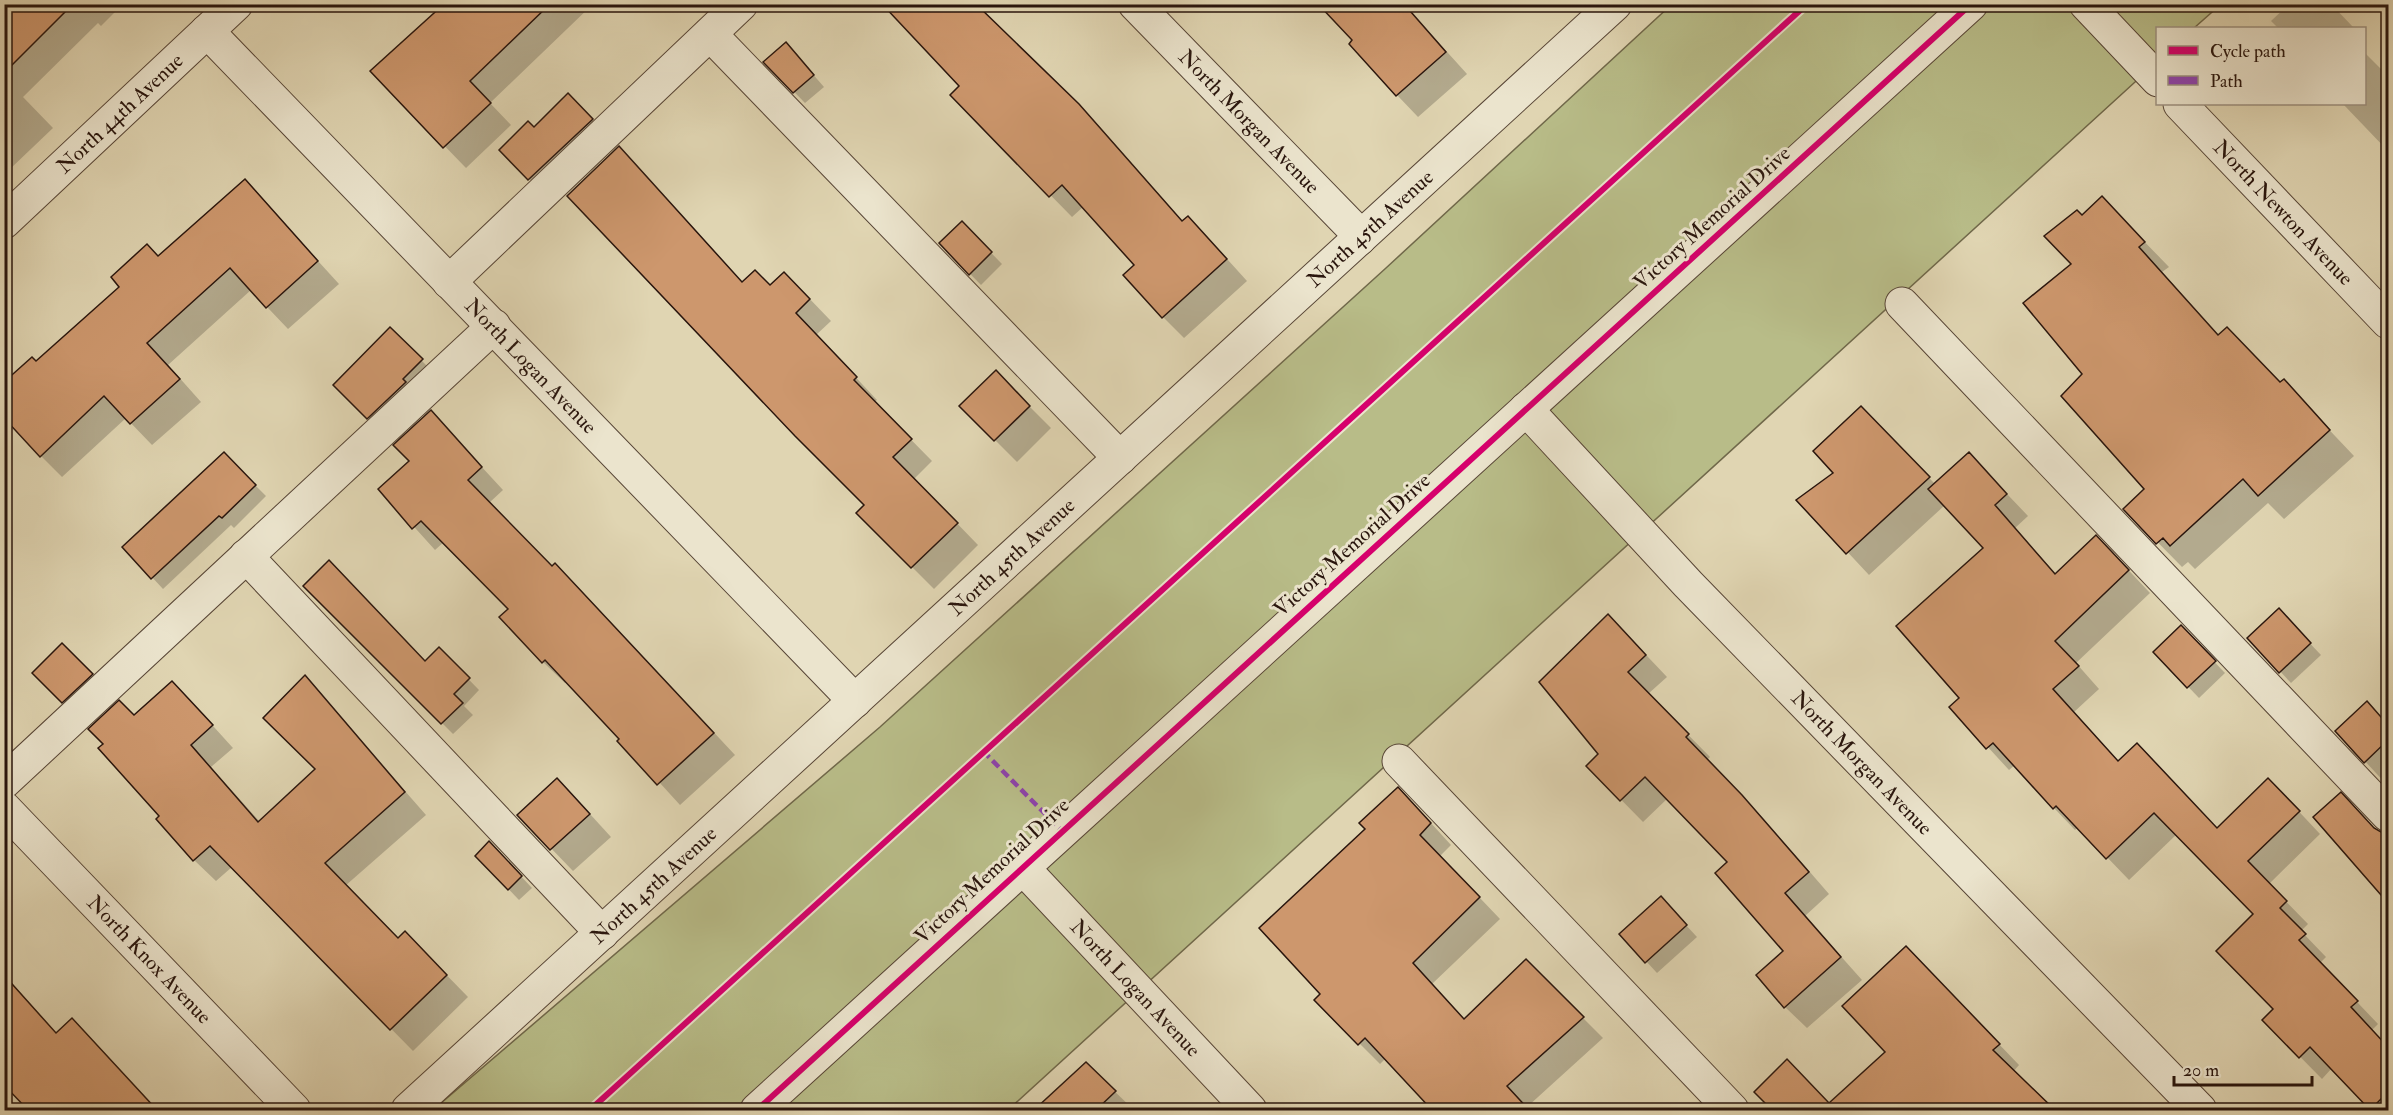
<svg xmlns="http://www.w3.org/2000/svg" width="2393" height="1115" viewBox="0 0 2393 1115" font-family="'IM FELL Double Pica',serif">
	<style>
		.green { fill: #b8bc88; stroke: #70684a; stroke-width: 1.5 }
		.shadow { fill: #0003 }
		.building { fill: #cd976d; stroke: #29150d; stroke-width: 1.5 }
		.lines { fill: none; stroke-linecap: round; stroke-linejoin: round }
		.minor-casing { stroke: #574536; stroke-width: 35 }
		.minor { stroke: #ebe4cd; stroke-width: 33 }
		.quiet { stroke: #8e44ad; stroke-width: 4.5; stroke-dasharray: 9 4.5; stroke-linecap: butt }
		.cycleway-casing { stroke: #ebe4cd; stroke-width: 10 }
		.cycleway { stroke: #d6006c; stroke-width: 6 }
		.labels { text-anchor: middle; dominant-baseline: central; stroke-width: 6; stroke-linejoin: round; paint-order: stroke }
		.street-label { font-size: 21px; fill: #29150d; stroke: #ebe4cd }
	</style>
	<rect width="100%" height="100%" fill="#e0d5b2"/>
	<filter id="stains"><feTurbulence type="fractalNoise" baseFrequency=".00333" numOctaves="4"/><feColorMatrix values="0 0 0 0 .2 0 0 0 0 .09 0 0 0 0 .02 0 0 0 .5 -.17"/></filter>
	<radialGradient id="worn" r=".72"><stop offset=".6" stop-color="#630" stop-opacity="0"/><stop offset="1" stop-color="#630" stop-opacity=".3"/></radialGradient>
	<!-- green -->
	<path class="green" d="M1671 5H2220L2194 28H2158L2157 62 1008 1110H433L880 727 1386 268Z"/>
	<!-- shadow -->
	<g class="shadow">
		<path d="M4 4H123L101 26 98 23 23 97 53 128 10 169 4 164Z"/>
		<path d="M446 4H593L490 103 511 125 466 168 372 71Z"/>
		<path d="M738 4H773L770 8 758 7 747 14Z"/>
		<path d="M892 4H978L1009 39 1010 38 1100 127 1183 222 1209 239 1247 281 1184 338 1163 317 1136 265 1083 207 1072 217 952 95 961 86Z"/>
		<path d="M1320 4H1418L1411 12 1467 74 1418 117 1397 95 1355 40Z"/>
		<path d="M2289 4H2331L2354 28H2278L2271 21Z"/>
		<path d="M2364 52 2388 76V156L2385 152 2387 150 2343 104H2364Z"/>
		<path d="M796 55 824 87 805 103 765 62Z"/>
		<path d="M568 95 603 131 540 190 501 150 534 129Z"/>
		<path d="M641 170 743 283 806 295 831 321 816 335 877 400 874 402 932 461 914 479 978 545 934 589 858 513 866 505Z"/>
		<path d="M245 181 339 284 288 329 251 290 168 365 201 402 152 445 126 418 62 477 41 456 36 363Z"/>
		<path d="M2102 198 2169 267 2162 272 2220 336 2281 383 2283 381 2354 456 2284 519 2268 503 2195 569 2188 562 2182 567 2125 509 2146 489 2084 374 2073 264 2082 217Z"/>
		<path d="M962 223 1002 264 981 285 941 244Z"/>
		<path d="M390 329 443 382 390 439 335 385Z"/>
		<path d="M996 373 1051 428 1017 462 961 406Z"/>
		<path d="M431 412 503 490 489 503 552 568 577 586 735 755 680 805 567 681 565 683 543 662 510 609 444 542 435 550 380 489 412 461Z"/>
		<path d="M1883 430 1935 484 1969 454 2028 516 2015 528 2057 575 2118 559 2150 593 2076 663 2099 689 2074 712 2119 762 2218 830 2290 802 2320 834 2269 884 2308 924 2301 931 2326 957 2320 963 2378 1024 2372 1030 2388 1048V1110H2373L2332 1068 2322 1079 2264 1020 2275 1009 2255 914 2177 834 2129 880 2078 827 2075 830 2054 808 2015 765 2009 770 1951 707 1961 698 1985 548 1945 505 1869 575 1799 500 1836 473Z"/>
		<path d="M224 454 266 496 234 528 231 525 163 589 124 547Z"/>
		<path d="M305 586 425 663 439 649 479 690 464 706 473 715 453 734Z"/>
		<path d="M2279 611 2321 655 2291 683 2249 638Z"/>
		<path d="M2181 627 2225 673 2199 698 2155 652Z"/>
		<path d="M1630 638 1667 677 1648 694 1710 757 1707 760 1764 819 1829 894 1805 916 1862 980 1807 1028 1785 1007V951L1730 862 1668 798 1643 822 1588 766 1600 754Z"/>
		<path d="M62 645 102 686 74 712 34 673Z"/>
		<path d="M305 677 426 815 345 886 398 940 427 955 468 997 413 1051 232 867 216 881 194 860 161 816 134 717 194 705 233 748 211 767 260 822 317 769Z"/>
		<path d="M2377 714 2388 726V786L2337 731Z"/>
		<path d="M579 802 611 837 573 871 519 815Z"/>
		<path d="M1419 810 1451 845 1440 856 1500 919 1432 984 1465 1020 1526 961 1603 1038 1527 1107 1530 1110H1435L1386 1058 1380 1064 1316 1000 1322 994Z"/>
		<path d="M500 854 532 888 519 900 477 856Z"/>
		<path d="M1671 909 1697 937 1657 973 1621 934Z"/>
		<path d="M1927 969 2019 1065 2013 1072 2051 1110H1774L1756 1092 1829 1104 1887 1052Z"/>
		<path d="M4 974 57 1034 94 1042 156 1110H30L4 1083Z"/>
		<path d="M1086 1064 1134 1110H1036Z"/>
	</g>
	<!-- building -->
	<g class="building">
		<path d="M4 4H73L4 73Z"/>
		<path d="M444 4H550L470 81 491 103 443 148 370 71Z"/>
		<path d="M882 4H976L1079 104 1182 221 1188 216 1227 259 1162 318 1123 275 1134 265 1062 185 1049 197 950 95 959 86Z"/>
		<path d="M1318 4H1404L1446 52 1396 96 1349 44 1352 40Z"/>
		<path d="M786 42 814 75 793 93 763 62Z"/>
		<path d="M568 93 593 119 528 180 499 150 528 121 534 127Z"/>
		<path d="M619 146 742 282 755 270 770 285 784 272 810 299 796 313 857 377 854 380 912 439 893 457 958 523 911 568 856 513 864 505 795 436 567 196Z"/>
		<path d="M245 179 318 261 266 308 230 268 147 343 180 379 130 424 104 396 40 457 4 418V382L32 357 36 361 119 287 111 277 147 244 158 256Z"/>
		<path d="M2102 196 2145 242 2139 247 2218 335 2227 327 2280 382 2284 379 2330 430 2258 496 2243 479 2170 546 2163 538 2156 544 2123 509 2144 489 2061 396 2082 374 2023 303 2071 264 2044 236 2077 210 2082 215Z"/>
		<path d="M962 221 992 252 969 275 939 243Z"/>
		<path d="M390 327 423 359 403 379 406 382 367 419 333 385Z"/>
		<path d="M996 370 1030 406 994 441 959 406Z"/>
		<path d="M1861 406 1930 477 1846 554 1796 500 1833 473 1813 451Z"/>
		<path d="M431 410 482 467 468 480 552 566 555 563 714 733 657 785 617 741 619 739 545 660 542 663 499 617 508 609 421 521 412 529 378 489 409 461 393 445Z"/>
		<path d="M224 452 256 485 222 518 219 516 151 579 122 547Z"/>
		<path d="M1969 452 2007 494 1995 505 2055 574 2096 535 2129 570 2055 641 2079 666 2053 689 2118 761 2137 743 2217 828 2268 778 2300 811 2248 861 2287 901 2280 908 2306 934 2299 940 2358 1001 2351 1007 2388 1047V1092L2370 1110 2310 1047 2299 1058 2262 1020 2273 1009 2216 951 2253 914 2154 813 2106 859 2056 806 2053 809 1993 743 1986 749 1949 707 1959 698 1896 626 1983 548 1928 489Z"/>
		<path d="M329 560 425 661 439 647 470 678 454 694 463 703 441 724 303 586Z"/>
		<path d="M2279 608 2311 643 2279 673 2247 638Z"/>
		<path d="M1608 614 1646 655 1628 672 1689 734 1686 737 1742 795 1809 872 1785 893 1841 957 1784 1008 1756 975 1783 951 1715 873 1727 862 1645 777 1620 801 1586 766 1598 754 1539 682Z"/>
		<path d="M2181 625 2216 661 2187 688 2153 652Z"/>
		<path d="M62 643 93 674 62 703 32 673Z"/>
		<path d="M305 675 405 792 325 863 398 938 405 931 447 975 390 1030 210 846 193 861 156 819 159 816 98 748 103 744 88 729 119 700 134 715 172 681 213 725 191 745 258 822 315 769 263 718Z"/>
		<path d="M2367 701 2388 725V740L2364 763 2335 731Z"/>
		<path d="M557 778 590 814 550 850 517 815Z"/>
		<path d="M1398 787 1431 823 1420 835 1480 897 1413 963 1464 1019 1526 959 1584 1017 1507 1086 1529 1110H1432L1365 1038 1358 1045 1314 1000 1320 994 1259 928 1365 829 1359 823Z"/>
		<path d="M2341 792 2374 828 2388 836V903L2313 817Z"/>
		<path d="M489 841 522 876 508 890 475 856Z"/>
		<path d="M1661 896 1687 925 1645 963 1619 934Z"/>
		<path d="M1906 946 2000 1044 1993 1050 2055 1110H1772L1754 1092 1787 1059 1829 1103 1885 1052 1842 1006Z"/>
		<path d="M4 975 56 1033 72 1018 157 1110H28L4 1085Z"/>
		<path d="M1086 1062 1116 1091 1096 1110H1034Z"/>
	</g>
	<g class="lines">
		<!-- minor casing -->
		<g class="minor-casing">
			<g id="minor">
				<path id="s1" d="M1135 4 1352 227 1359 239"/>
				<path d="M2086 4 2158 80"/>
				<path id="s2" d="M207 31 855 701"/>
				<path d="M710 34 1120 458"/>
				<path id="s3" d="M2180 104 2388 322"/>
				<path id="s4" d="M4 222 236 4"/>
				<path d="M449 282 741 4"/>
				<path d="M1902 304 2388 815"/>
				<path id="s5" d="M1526 409 1688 584 2200 1110"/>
				<path d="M246 556 602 933"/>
				<path d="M1399 761 1732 1110"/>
				<path d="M4 782 494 326"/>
				<path id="s6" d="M4 808 294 1110"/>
				<path id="s7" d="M1022 867 1250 1110"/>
				<path id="s8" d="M408 1110 1615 4"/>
				<path d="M757 1110 1971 4"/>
			</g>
		</g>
		<!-- minor -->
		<use href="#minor" class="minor"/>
		<!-- quiet -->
		<path class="quiet" d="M983 751 1061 830"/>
		<!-- cycleway casing -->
		<g class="cycleway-casing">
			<g id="cycleway">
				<path d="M590 1110 1807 4"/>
				<path d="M757 1110 1971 4"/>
			</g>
		</g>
		<!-- cycleway -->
		<use href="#cycleway" class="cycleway"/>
	</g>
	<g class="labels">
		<!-- street labels -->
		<g class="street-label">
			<text stroke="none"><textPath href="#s4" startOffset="159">North 44th Avenue</textPath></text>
			<text stroke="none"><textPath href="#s1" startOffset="164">North Morgan Avenue</textPath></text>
			<text stroke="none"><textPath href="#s3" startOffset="150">North Newton Avenue</textPath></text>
			<text transform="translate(1712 218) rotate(-42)">Victory Memorial Drive</text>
			<text stroke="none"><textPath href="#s8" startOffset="1305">North 45th Avenue</textPath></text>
			<text stroke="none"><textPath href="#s2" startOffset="466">North Logan Avenue</textPath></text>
			<text transform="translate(1352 545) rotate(-42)">Victory Memorial Drive</text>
			<text stroke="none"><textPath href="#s8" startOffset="819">North 45th Avenue</textPath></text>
			<text stroke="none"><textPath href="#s5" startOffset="488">North Morgan Avenue</textPath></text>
			<text transform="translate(992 871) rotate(-43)">Victory Memorial Drive</text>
			<text stroke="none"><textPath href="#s8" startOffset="333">North 45th Avenue</textPath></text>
			<text stroke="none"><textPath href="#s6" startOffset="210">North Knox Avenue</textPath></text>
			<text stroke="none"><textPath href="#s7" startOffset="166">North Logan Avenue</textPath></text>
		</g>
	</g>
	<!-- margin -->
	<rect width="2393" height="1115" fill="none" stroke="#e0d5b2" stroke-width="24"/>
	<rect x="6" y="6" width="2381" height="1103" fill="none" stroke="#29150d" stroke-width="3"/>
	<rect x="12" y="12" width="2369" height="1091" fill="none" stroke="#29150d" stroke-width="1.5"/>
	<!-- legend -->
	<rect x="2156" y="27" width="210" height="78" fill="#ebe4cd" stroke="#9d9180" stroke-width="1.5"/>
	<rect x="2168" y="46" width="30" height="9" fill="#d6006c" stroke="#9d9180" stroke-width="1.5"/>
	<text x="2210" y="57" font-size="18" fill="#29150d">Cycle path</text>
	<rect x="2168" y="76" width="30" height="9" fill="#8e44ad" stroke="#9d9180" stroke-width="1.5"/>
	<text x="2210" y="87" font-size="18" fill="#29150d">Path</text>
	<!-- scale -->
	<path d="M2174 1076v9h138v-9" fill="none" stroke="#29150d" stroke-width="3"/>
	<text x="2183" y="1076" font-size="18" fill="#29150d" stroke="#ebe4cd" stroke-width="4.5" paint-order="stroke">20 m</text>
	<rect width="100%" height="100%" filter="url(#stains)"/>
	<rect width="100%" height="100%" fill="url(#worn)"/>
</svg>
